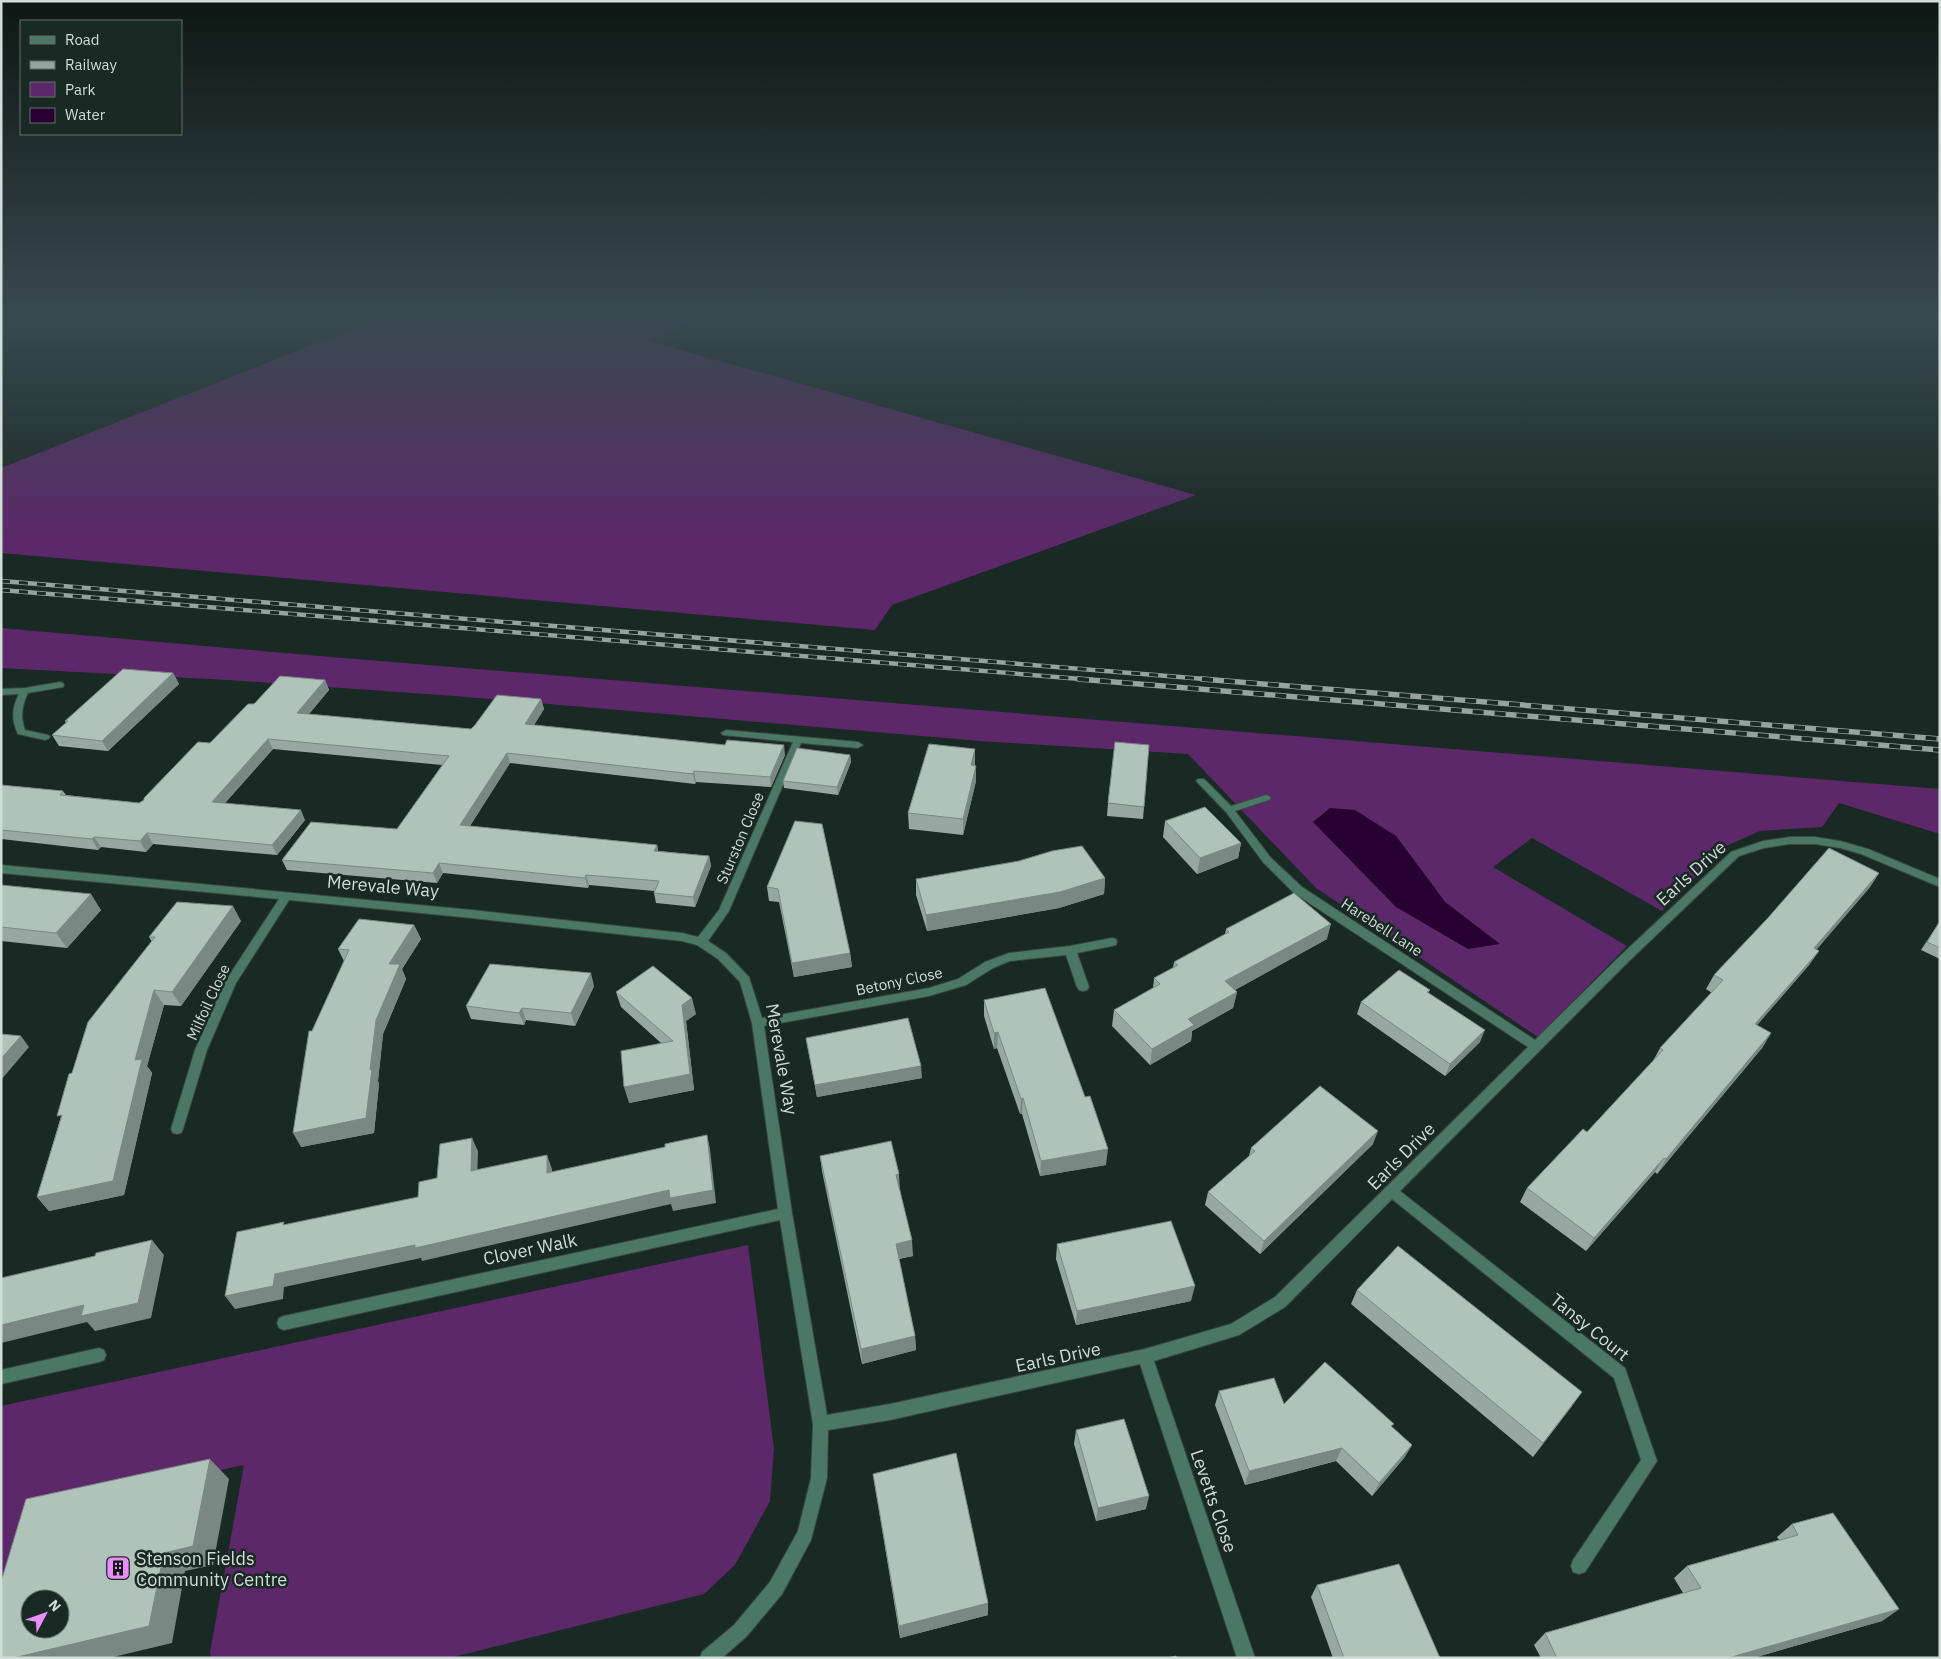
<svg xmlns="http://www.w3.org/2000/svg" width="1941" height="1659" viewBox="0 0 1941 1659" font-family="'IBM Plex Sans',sans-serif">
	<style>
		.green { fill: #5d286a; fill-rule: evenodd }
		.water { fill: #280031 }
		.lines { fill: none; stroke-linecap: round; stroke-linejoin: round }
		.street-casing { stroke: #374640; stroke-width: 2 }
		.street { fill: #4a7766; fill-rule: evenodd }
		.rail-far1-casing { stroke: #97a39e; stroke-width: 4.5 }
		.rail-casing { stroke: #97a39e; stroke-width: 5.5 }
		.rail-far1 { stroke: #192923; stroke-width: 3; stroke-dasharray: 9; stroke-linecap: butt }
		.rail { stroke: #192923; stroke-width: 4; stroke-dasharray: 11; stroke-linecap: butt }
		.wall { fill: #96a8a1 }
		.shaded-wall { fill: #7a8883 }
		.building { fill: #afc3bb; stroke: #7a8883; fill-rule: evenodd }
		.labels { text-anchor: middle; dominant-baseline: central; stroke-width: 5; stroke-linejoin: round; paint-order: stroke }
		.street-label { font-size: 15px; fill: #d2dcd8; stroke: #192923 }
		.near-street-label { font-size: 18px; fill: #d2dcd8; stroke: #192923 }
		.near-poi-label { font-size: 18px; fill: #d2dcd8; stroke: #192923; text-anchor: start }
	</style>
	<rect width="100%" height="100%" fill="#192923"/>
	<!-- green -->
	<g class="green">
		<path d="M391 314H706L649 341 1196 495 892 605 875 630 1 553V468Z"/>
		<path d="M1 628 319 656 1940 789V834L1839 803 1822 827 1760 831 1726 846 1662 911 1532 838 1493 867 1627 946 1538 1037 1316 888 1188 754 980 741 454 696 228 680 1 668ZM1313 822 1396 836 1445 902 1499 944Z"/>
		<path d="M748 1245 774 1449 770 1501 735 1565 704 1594 449 1658H211L210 1652 244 1465 42 1509 1 1634V1406Z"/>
	</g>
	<!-- water -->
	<path class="water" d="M1330 808 1355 810 1396 836 1445 902 1500 944 1468 949 1396 907 1313 822Z"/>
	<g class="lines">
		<!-- street casing -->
		<g class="street-casing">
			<g id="street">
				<path d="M60 682 63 683 64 685 63 687 28 693C22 705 20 717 25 730L48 735 50 737 48 739 45 740 18 734C11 720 12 707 19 694L1 695V689L25 688Z"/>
				<path d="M726 730 858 742 863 745 858 748 801 743 729 911 708 941 726 953 749 977 762 1018 929 988 958 979 985 962 1009 953 1070 946 1112 938 1116 939 1117 942 1116 945 1112 946 1077 953 1089 987 1087 990 1083 991 1079 990 1077 987 1066 955 1010 961 993 968 966 985 929 996 764 1026 792 1213 827 1415 890 1404 1145 1349 1231 1324 1275 1297 1528 1047 1294 893 1263 862 1226 812 1198 783 1196 781 1198 779H1204L1231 806 1266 795 1269 796 1271 798 1269 800 1235 811 1271 858 1302 887 1535 1040 1618 958 1731 852 1763 841 1790 837H1815L1840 841 1868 849 1940 879V887L1861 854 1840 848 1815 844H1790L1764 848 1739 856 1626 964 1400 1191 1625 1368 1657 1461 1585 1572 1579 1574 1573 1572 1571 1566 1573 1560 1641 1460 1614 1378 1392 1199 1285 1307 1239 1335 1154 1361 1255 1658H1237L1140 1364 890 1420 828 1430 827 1478 811 1540 782 1594 746 1637 722 1658H700L702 1652 734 1625 770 1582 798 1531 811 1478 813 1424 780 1220 284 1330 279 1328 277 1323 279 1318 284 1316 778 1209 752 1023 740 982 718 959 697 945 682 941 472 918 289 900 236 983 207 1050 183 1129 181 1133 177 1134 173 1133 171 1129 195 1050 225 982 279 899 1 873V865L472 910 682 933 698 937 719 910 793 742 723 735 721 733Z"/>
				<path d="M99 1348 104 1350 106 1355 104 1360 99 1362 1 1384V1370Z"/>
			</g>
		</g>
		<!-- street -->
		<use href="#street" class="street"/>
		<!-- rail-far1 casing -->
		<g class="rail-far1-casing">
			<g id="rail-far1">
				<path d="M1 581 1217 680"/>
				<path d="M1 590 1093 680"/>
			</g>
		</g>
		<!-- rail casing -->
		<g class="rail-casing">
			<g id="rail">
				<path d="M1078 679 1940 750"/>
				<path d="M1202 679 1940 739"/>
			</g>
		</g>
		<!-- rail-far1 -->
		<use href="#rail-far1" class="rail-far1"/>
		<!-- rail -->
		<use href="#rail" class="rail"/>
	</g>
	<!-- wall -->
	<g class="wall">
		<path d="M173 673 179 684 108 751 59 746 52 735 66 723 65 721Z"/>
		<path d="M325 680 329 690 309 714 471 729 541 699 544 709 534 725 785 755 771 787 696 782 695 784 510 763 470 826 657 845 658 851 709 856 711 866 695 907 656 903 654 893V891L589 885 588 888 443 873 437 883 287 870 282 860 397 829 442 765 273 749 225 803 305 820 277 855 153 844 146 852 101 847 98 850 1 839V785L63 791 66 795 139 803 144 800 254 704Z"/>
		<path d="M850 755 851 762 838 795 784 788 783 781Z"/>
		<path d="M975 764 976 781 963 835 909 829 908 813Z"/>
		<path d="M1108 803 1144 807 1143 819 1107 816Z"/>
		<path d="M795 821 850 953 852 967 794 977 779 902 769 901 767 887Z"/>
		<path d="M1165 821 1241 843 1238 858 1197 874 1163 837Z"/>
		<path d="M1879 873 1870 887 1816 950 1819 951 1809 965 1757 1025 1771 1033 1762 1048 1657 1174 1655 1172 1586 1251 1520 1202 1527 1188 1587 1132 1653 1061 1660 1048 1712 993 1706 989 1714 975 1767 919Z"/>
		<path d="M1105 878 1104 894 1059 908 927 931 916 895V879Z"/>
		<path d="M1 885 101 910 67 948 1 941Z"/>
		<path d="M241 921 181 1006 164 1005 147 1066 152 1073 124 1195 49 1211 37 1197 60 1120 72 1073 152 942 149 937Z"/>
		<path d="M1940 921V959L1921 950Z"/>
		<path d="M414 925 421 939 402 969 406 979 383 1034 378 1081 379 1084 374 1133 301 1147 312 1031 344 961 338 949Z"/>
		<path d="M1226 929 1327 939 1235 990 1237 992 1233 1008 1192 1031 1191 1041 1150 1065 1112 1026 1114 1010 1153 989 1154 978 1173 968 1174 962 1225 934Z"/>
		<path d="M594 986 575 1026 526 1020 524 1025 471 1019 466 1006Z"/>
		<path d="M1430 990 1428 993 1480 1042 1445 1076 1357 1014 1361 1002Z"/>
		<path d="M616 992 696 1014 686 1021 694 1090 629 1103 661 1043 621 1007Z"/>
		<path d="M984 1000 1106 1165 1040 1176 1022 1114H1020L997 1048 994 1049 984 1016Z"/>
		<path d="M806 1038 922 1078 817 1097Z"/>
		<path d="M1373 1144 1260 1254 1205 1205 1208 1192 1249 1156 1251 1148Z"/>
		<path d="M820 1156 900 1190 913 1256 899 1259 915 1336 916 1350 862 1364 822 1171Z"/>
		<path d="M1057 1244 1191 1301 1076 1325 1056 1259Z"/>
		<path d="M1357 1290 1572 1406 1533 1457 1351 1304Z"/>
		<path d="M1219 1391 1392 1427 1412 1445 1404 1458 1372 1496 1336 1461 1245 1485 1215 1405Z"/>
		<path d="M1076 1430 1146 1509 1096 1521 1074 1444Z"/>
		<path d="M873 1474 988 1603V1615L900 1638Z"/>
		<path d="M1792 1524 1899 1609 1882 1621 1753 1658H1541L1534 1645 1545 1633 1683 1593 1674 1578 1687 1566 1779 1540 1777 1537Z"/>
		<path d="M1317 1585 1440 1658H1333L1311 1597Z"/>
	</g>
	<!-- shaded-wall -->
	<g class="shaded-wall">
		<path d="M173 673 179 684 108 751 102 741Z"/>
		<path d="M325 680 329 690 301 723 297 713Z"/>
		<path d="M541 699 544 709 528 734 525 724Z"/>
		<path d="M268 739 273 749 217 812 212 802Z"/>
		<path d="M784 745 785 755 771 787 770 777Z"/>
		<path d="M975 749V764L971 780V765Z"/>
		<path d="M507 753 510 763 464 835 460 825Z"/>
		<path d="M850 755 851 762 838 795 837 787Z"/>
		<path d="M976 766V781L963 835V819Z"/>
		<path d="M694 771 696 782 695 784 693 774Z"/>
		<path d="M301 810 305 820 277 855 272 845Z"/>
		<path d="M147 833 153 844 146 852 140 841Z"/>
		<path d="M94 837 101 847 98 850 92 839Z"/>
		<path d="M1241 843 1238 858 1197 874 1200 858Z"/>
		<path d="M657 845 659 855 654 851Z"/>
		<path d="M709 856 711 866 695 907 693 897Z"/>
		<path d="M439 863 443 873 437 883 433 873Z"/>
		<path d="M1879 873 1870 887 1805 963 1814 948Z"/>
		<path d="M586 875 589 885 588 888 585 878Z"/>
		<path d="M1105 878 1104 894 1059 908 927 931 926 915Z"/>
		<path d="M91 894 101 910 67 948 56 933Z"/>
		<path d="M233 906 241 921 181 1006 172 992Z"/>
		<path d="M1331 924 1327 939 1222 997 1225 981Z"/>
		<path d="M414 925 421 939 402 969 406 979 383 1034 378 1081 379 1084 374 1133 301 1147 293 1133 370 1070 376 1020 389 964Z"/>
		<path d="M1819 951 1809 965 1746 1038 1755 1024Z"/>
		<path d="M850 953 852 967 794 977 792 963Z"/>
		<path d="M591 973 594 986 575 1026 571 1013Z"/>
		<path d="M154 990 164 1005 147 1066 152 1073 124 1195 49 1211 37 1197 135 1060Z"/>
		<path d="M1237 992 1233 1008 1192 1031 1191 1041 1150 1065 1152 1049 1188 1019Z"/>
		<path d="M692 998 696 1014 686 1021 694 1090 629 1103 624 1087 690 1074 682 1005Z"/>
		<path d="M522 1008 526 1020 524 1025 519 1013Z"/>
		<path d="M1485 1030 1480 1042 1445 1076 1450 1064Z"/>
		<path d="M998 1032 997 1048 994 1049V1033Z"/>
		<path d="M1771 1033 1762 1048 1657 1174 1666 1159Z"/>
		<path d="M21 1036 29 1047 1 1080V1059Z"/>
		<path d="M921 1066 922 1078 817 1097 815 1085Z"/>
		<path d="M1023 1098 1022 1114H1020L1021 1099Z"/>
		<path d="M1378 1131 1373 1144 1260 1254 1264 1241Z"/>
		<path d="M707 1135 710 1149 716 1203 673 1211 671 1204 422 1261 421 1258 284 1287 283 1299 235 1309 225 1296 275 1274Z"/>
		<path d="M472 1138 478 1151 477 1184 471 1171Z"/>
		<path d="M1108 1149 1106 1165 1040 1176 1041 1161Z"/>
		<path d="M547 1155 552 1169V1187L547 1173Z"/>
		<path d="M1664 1158 1655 1172 1586 1251 1594 1238Z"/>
		<path d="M899 1174 900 1190 896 1175Z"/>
		<path d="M152 1240 164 1255 151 1318 95 1331 87 1322 1 1343V1325Z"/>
		<path d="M912 1240 913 1256 897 1259 896 1244Z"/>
		<path d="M1195 1286 1191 1301 1076 1325 1077 1311Z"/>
		<path d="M915 1336 916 1350 862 1364 861 1349Z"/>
		<path d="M1582 1392 1572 1406 1533 1457 1543 1443Z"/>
		<path d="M1412 1445 1404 1458 1372 1496 1379 1483Z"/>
		<path d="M1342 1448 1336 1461 1245 1485 1249 1471Z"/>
		<path d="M210 1459 229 1479 213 1565 185 1571 172 1643 109 1658H13L164 1553Z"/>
		<path d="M1149 1496 1146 1509 1096 1521 1098 1508Z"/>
		<path d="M988 1603V1615L900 1638 899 1626Z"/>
		<path d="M1899 1609 1882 1621 1753 1658H1728Z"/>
	</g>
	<!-- building -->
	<g class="building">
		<path d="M123 669 173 673 102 741 52 735 68 721H65Z"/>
		<path d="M280 676 325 680 297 713 471 729 475 725 497 695 541 699 525 724 725 745 727 740 784 745 770 777 694 771 693 774 507 753 460 825 657 845 654 851 709 856 693 897 654 893 659 881 586 875 585 878 439 863 433 873 282 860 311 822 397 829 449 756 268 739 212 802 301 810 272 845 147 833 140 841 94 837 92 839 1 830V785L63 791 60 795 139 803 144 800V798L198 742 210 743 248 704H254Z"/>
		<path d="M1115 742 1149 745 1144 807 1108 803Z"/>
		<path d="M929 744 975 749 971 765 976 766 963 819 908 813Z"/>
		<path d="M797 748 850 755 837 787 783 781Z"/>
		<path d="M1205 807 1241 843 1200 858 1165 821Z"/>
		<path d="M795 821 822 824 850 953 792 963 778 889 767 887Z"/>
		<path d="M1082 846 1105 878 1060 892 926 915 916 879 1019 861 1052 851Z"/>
		<path d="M1829 848 1879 873 1814 948 1819 951 1755 1024 1771 1033 1666 1159 1664 1158 1594 1238 1527 1188 1583 1129 1587 1132 1663 1050 1660 1048 1723 980 1714 975 1767 919Z"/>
		<path d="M1 885 91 894 56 933 1 927Z"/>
		<path d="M1294 893 1331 924 1225 981 1237 992 1188 1019 1194 1025 1152 1049 1114 1010 1160 984 1154 978 1178 965 1174 962 1229 932 1226 929Z"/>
		<path d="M177 902 233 906 172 992 154 990 135 1060 142 1059 113 1181 37 1197 62 1115 57 1116 69 1074 72 1073 88 1022 155 937H149Z"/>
		<path d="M359 919 414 925 389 964H400L376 1020 370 1070 372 1069 366 1118 293 1133 309 1031H312L349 950 338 949Z"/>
		<path d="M1940 921V948L1927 942Z"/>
		<path d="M490 964 591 973 571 1013 522 1008 519 1013 466 1006Z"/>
		<path d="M653 966 692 998 682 1005 690 1074 624 1087 621 1051 673 1041 616 992Z"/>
		<path d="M1399 970 1430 990 1427 992 1485 1030 1450 1064 1361 1002Z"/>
		<path d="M1045 988 1085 1097 1090 1096 1108 1149 1041 1161 1023 1098 1021 1099 998 1032 994 1033 984 1000Z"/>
		<path d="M908 1018 921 1066 815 1085 806 1038Z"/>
		<path d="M1 1034 21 1036 1 1059Z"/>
		<path d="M1320 1086 1378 1131 1264 1241 1208 1192 1255 1151 1251 1148Z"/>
		<path d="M707 1135 713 1190 670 1198 669 1190 415 1248V1245L275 1274 273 1286 225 1296 237 1232 284 1222 283 1225 418 1197 419 1182 437 1178 440 1144 472 1138 471 1171 547 1155V1173L665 1147V1144Z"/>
		<path d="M891 1141 899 1174 896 1175 912 1240 896 1244 915 1336 861 1349 820 1156Z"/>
		<path d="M1171 1221 1195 1286 1077 1311 1057 1244Z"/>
		<path d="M152 1240 138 1303 81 1316 84 1305 1 1325V1278L95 1256 96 1253Z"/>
		<path d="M1398 1246 1582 1392 1543 1443 1357 1290Z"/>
		<path d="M1325 1362 1394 1424 1391 1426 1412 1445 1379 1483 1342 1448 1249 1471 1219 1391 1274 1378 1284 1404Z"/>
		<path d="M1124 1419 1149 1496 1098 1508 1076 1430Z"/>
		<path d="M956 1453 988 1603 899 1626 873 1474Z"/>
		<path d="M210 1459 193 1546 164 1553 149 1626 13 1658H1V1582L26 1499ZM30 1599H60V1629H30Z"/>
		<path d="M1833 1513 1899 1609 1728 1658H1557L1545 1633 1701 1588 1687 1566 1798 1535 1792 1524Z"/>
		<path d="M1399 1564 1440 1658H1344L1317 1585Z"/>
		<path d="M1176 1656 1177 1658H1167Z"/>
	</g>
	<!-- sky -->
	<linearGradient id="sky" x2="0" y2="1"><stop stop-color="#0e1713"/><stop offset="0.58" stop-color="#384950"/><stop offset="1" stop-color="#384950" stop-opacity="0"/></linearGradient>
	<rect width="1941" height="546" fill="url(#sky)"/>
	<!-- icons -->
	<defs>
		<g id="building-square" transform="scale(1.25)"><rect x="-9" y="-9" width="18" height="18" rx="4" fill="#e98efe" stroke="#192923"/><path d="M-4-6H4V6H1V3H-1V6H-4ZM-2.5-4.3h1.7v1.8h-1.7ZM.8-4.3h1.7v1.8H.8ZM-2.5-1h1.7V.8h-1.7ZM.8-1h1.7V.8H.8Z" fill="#111"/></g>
	</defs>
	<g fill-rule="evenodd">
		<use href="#building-square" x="118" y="1568"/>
	</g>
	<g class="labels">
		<!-- street labels -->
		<g class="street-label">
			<text transform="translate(740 838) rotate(-67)">Sturston Close</text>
			<text transform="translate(1382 927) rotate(33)">Harebell Lane</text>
			<text transform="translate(899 981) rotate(-12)">Betony Close</text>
			<text transform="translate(208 1002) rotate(-65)">Milfoil Close</text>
		</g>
		<!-- near-street labels -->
		<g class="near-street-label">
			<text transform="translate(1691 873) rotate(-42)">Earls Drive</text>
			<text transform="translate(383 886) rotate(5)">Merevale Way</text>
			<text transform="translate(782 1059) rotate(80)">Merevale Way</text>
			<text transform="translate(1401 1156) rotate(-45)">Earls Drive</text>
			<text transform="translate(530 1249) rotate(-12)">Clover Walk</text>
			<text transform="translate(1590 1327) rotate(39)">Tansy Court</text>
			<text transform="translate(1058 1357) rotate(-12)">Earls Drive</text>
			<text transform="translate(1214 1501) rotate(71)">Levetts Close</text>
		</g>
		<!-- near-poi labels -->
		<g class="near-poi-label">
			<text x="136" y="1558">Stenson Fields<tspan x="136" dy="21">Community Centre</tspan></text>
		</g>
	</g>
	<!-- border -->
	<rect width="1941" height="1659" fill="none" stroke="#d2dcd8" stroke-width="5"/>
	<!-- legend -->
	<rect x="20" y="20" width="162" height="115" fill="#192923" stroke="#63716b"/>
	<rect x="30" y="36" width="25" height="8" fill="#4a7766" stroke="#63716b"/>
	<text x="65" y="45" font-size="15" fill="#d2dcd8">Road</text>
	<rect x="30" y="61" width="25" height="8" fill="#97a39e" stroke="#63716b"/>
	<text x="65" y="70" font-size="15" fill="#d2dcd8">Railway</text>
	<rect x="30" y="82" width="25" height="15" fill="#5d286a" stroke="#63716b"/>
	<text x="65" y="95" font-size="15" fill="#d2dcd8">Park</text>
	<rect x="30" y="108" width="25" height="15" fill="#280031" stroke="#63716b"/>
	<text x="65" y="120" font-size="15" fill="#d2dcd8">Water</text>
	<!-- north arrow -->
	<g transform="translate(45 1614) rotate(49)"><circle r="24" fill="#192923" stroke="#63716b"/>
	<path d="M0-4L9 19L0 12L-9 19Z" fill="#e98efe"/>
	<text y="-8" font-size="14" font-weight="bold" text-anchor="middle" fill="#d2dcd8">N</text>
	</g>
</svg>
